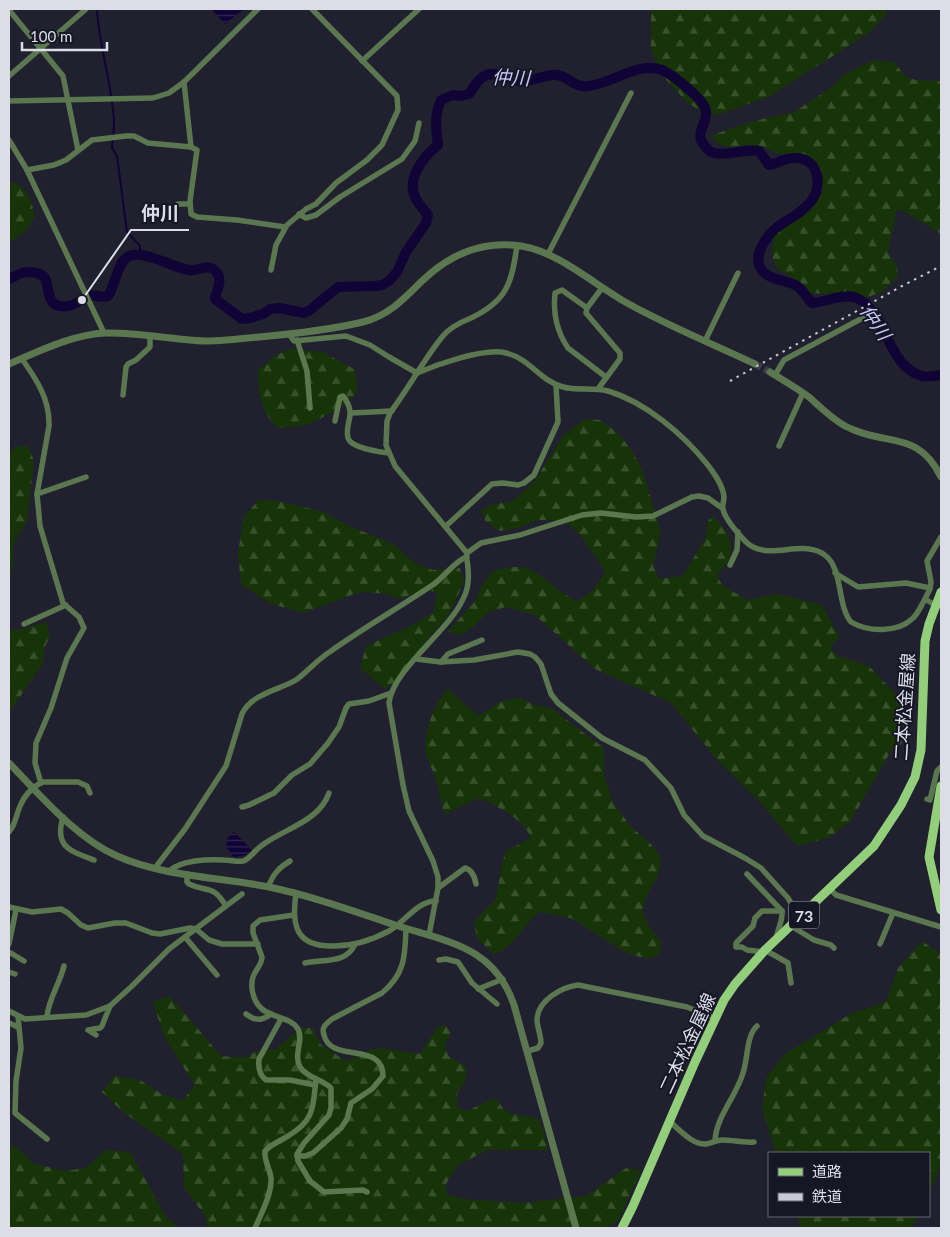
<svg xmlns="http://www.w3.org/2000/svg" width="950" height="1237" viewBox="0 0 950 1237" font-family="Lato,'Noto Sans JP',sans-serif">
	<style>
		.forest { fill: url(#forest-firs) }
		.water { fill: url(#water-rules) }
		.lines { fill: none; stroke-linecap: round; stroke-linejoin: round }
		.stream { stroke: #100335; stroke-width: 2 }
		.river { stroke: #100335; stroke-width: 10 }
		.tertiary-tunnel { stroke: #3c3c4b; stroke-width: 7; stroke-dasharray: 7 3.5; stroke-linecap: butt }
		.minor { stroke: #5b7750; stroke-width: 5.5 }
		.tertiary { stroke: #5b7750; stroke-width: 7 }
		.primary { stroke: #93ce7b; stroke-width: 9 }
		.rail { stroke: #c9c9d5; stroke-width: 2; stroke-dasharray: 2.5 5; stroke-linecap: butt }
		.labels { text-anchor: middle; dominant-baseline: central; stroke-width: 4; stroke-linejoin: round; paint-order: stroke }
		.shield { fill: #171625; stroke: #a2a1ae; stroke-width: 1 }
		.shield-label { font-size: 16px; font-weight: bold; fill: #dddde8 }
		.street-label { font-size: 18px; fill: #dddde8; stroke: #171625 }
		.water-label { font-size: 19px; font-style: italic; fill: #c9c8fc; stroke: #171625 }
		.leader { fill: none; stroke: #dddde8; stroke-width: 2 }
		.callout-dot { fill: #dddde8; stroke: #171625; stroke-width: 2 }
		.callout-label { font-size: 19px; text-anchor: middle; font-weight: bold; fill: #dddde8; stroke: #171625; stroke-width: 4; stroke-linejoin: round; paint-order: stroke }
	</style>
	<defs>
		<pattern id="forest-firs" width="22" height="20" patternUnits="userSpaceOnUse" patternTransform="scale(1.25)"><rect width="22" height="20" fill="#173408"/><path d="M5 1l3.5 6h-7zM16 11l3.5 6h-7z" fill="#38512c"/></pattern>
		<pattern id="water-rules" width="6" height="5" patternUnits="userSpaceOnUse" patternTransform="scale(1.25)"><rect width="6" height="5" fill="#100335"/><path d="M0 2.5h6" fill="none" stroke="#322752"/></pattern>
	</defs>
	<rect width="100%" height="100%" fill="#20202f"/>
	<!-- forest -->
	<g class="forest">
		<path d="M651 9H886L887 14 869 33 770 96 721 114 708 115 688 103 667 81 651 51Z"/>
		<path d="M874 60 894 62 906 77 916 80 941 81V234L902 210H897L888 253 897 265 898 276 882 292 868 297 811 293 788 274 777 269 772 256 774 236 781 225 804 213 822 195 823 174 805 156 777 153 761 146 745 145 726 147 714 140 713 135 750 122 794 112 832 87 846 73Z"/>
		<path d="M9 182C28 185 31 200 35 216L27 230 9 243Z"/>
		<path d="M289 349 323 352 354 369C356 377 359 385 356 392 352 402 318 421 308 424 298 427 287 427 277 428 258 405 260 398 258 370L275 356Z"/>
		<path d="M584 419 600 420 610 427 622 438 633 452 643 472 661 532 653 566 659 579 683 576 706 537 708 521 712 516C725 526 735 541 729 558 727 564 721 570 717 575L722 585 747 600 778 594 822 605 840 638 830 646 836 655 869 666 904 703 909 718 904 742 892 749 850 822 828 838 797 846 760 802 718 761 671 703 595 669 535 615 505 607 487 613 473 627 459 636 448 631 475 601 482 585 493 571 511 567H524L542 576 558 590 577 601C591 593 598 586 605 571L581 536 564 520H538L518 528 500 531 486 522 481 510 494 504 504 503 514 500 534 482 563 436Z"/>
		<path d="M28 446 34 460 27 521 13 545V564L9 580V453L15 447Z"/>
		<path d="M259 500 278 501 324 512 347 525 393 544 415 563 433 570 460 568 464 582 448 616 430 636 394 683 385 689 360 668 366 646 415 624 434 612 437 592C424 589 413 594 400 599L386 594 365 592 354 594 303 613 269 603 241 584 238 553 244 516Z"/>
		<path d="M46 622 50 636 45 647 43 663 9 713V630L23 629Z"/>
		<path d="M448 689 477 715 482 714 502 701 520 698 534 705 551 708 604 748V775L613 802 631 827 649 842 661 857 658 876 648 893 642 910 648 925 661 941 660 954 649 959 628 954 571 918 540 912C522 924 516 948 493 954L477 938 474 923 481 914 495 900 498 888 501 867 506 851 531 838C524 819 497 806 479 798L445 814C440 804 441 798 438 787 436 776 429 765 426 754 422 738 435 699 448 689Z"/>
		<path d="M922 941 941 954V1161L936 1178 929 1194V1153H776L762 1109 766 1078 785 1054 852 1013 886 1002 898 968Z"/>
		<path d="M169 996 181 1009 221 1056 245 1058 256 1051 276 1049 301 1028H313L321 1045 346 1061 371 1050 380 1048 420 1054 438 1026H446L451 1034 444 1045 449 1057 467 1067 465 1081 457 1094 458 1108 467 1111 494 1098C500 1101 500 1106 505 1110 513 1116 526 1116 537 1118L542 1127 548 1150H488L458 1165 446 1184 447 1194 464 1199 522 1203 586 1196 626 1168 641 1170 618 1221 606 1228H204L207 1224 206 1217 184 1188 183 1154 123 1112 102 1092 114 1076 140 1080 160 1093 182 1101 195 1085 164 1037 153 1002Z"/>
		<path d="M9 1144 22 1152 34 1164 65 1171 86 1168 105 1150 130 1152 166 1217 180 1228H9Z"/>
		<path d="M798 1216H919L911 1228H799Z"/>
	</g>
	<!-- water -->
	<g class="water">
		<path d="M211 9H244L225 24Z"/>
		<path d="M234 832 252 850 246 855 234 857 226 847 227 839Z"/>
	</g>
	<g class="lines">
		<!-- stream -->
		<path class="stream" d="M97 9C99 47 112 83 114 121 114 130 113 139 112 148L117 156 127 232 140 246V253"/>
		<!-- river -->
		<path class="river" d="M9 279C14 277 21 272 27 272 32 272 42 273 45 278 50 287 45 310 68 306 76 305 82 299 89 296 96 294 102 299 108 296 115 286 117 265 126 258 141 247 172 268 189 270 199 272 208 261 217 273 223 281 216 291 215 299L242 319 250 318 263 314 270 309 279 308 304 313 310 310 338 287 375 286 382 285 389 281 397 272 406 252 426 223 428 215C424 210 419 205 416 199 405 179 424 156 438 145 436 129 434 115 441 100L453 95 461 96 469 94C474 87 478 78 487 75 497 71 509 80 520 81 531 83 548 73 557 75 569 77 575 88 588 86 612 84 638 61 662 70 673 75 704 99 706 111 708 124 693 134 705 146 707 149 710 152 714 153 729 157 745 148 759 151L769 165C778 164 786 157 795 158 818 158 823 183 812 200 798 220 775 220 762 246 759 252 757 257 759 264 763 280 785 279 797 286 803 290 807 298 812 303 826 302 840 294 854 297 862 299 867 305 872 311 888 331 894 369 922 376 928 377 935 376 941 375"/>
		<!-- tertiary-tunnel -->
		<path class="tertiary-tunnel" d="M755 364 770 372"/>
		<!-- minor -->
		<g class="minor">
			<path d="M9 10 63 76 78 150"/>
			<path d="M362 61 419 9"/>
			<path d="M9 76 86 9"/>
			<path d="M184 82 191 147"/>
			<path d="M9 101 153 98 169 93 184 82 258 9"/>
			<path d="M9 140 27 170 104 333"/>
			<path d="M27 170 54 165 66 160 92 140 126 136H134L148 143 191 147 197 150 190 201 191 214 197 217 237 220 285 227"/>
			<path d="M174 209 178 204H190"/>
			<path d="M299 214 306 218 316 215 340 197 402 159 415 141 419 123"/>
			<path d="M548 254 631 93"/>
			<path d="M271 270 276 245 287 225 306 209 316 204 336 183 367 160 382 145 398 110 397 96 312 9"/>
			<path d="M587 308 562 290 555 293C553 312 557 332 568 348L606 377"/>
			<path d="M289 334 294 341 346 336 370 345 389 357 417 373C438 364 479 350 501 352 508 353 516 356 522 360 536 369 547 383 563 387 577 391 593 387 608 391 645 402 683 434 707 464 714 473 723 485 724 497 724 501 722 505 723 508 723 517 740 536 746 542 768 563 803 537 826 556 843 570 837 605 851 622 868 632 897 633 912 619 918 614 921 606 925 599"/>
			<path d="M297 340 307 371 310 408"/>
			<path d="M705 341 738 273"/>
			<path d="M22 359C37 380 50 400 49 426L37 494 40 526 63 603 79 617 84 628 67 658 51 708 36 743 35 763 41 783"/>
			<path d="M775 375 784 360 870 314"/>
			<path d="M598 389 620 359V353L586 313 587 308 602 288"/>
			<path d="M123 395 126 367 128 364 136 360 150 347V337"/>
			<path d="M351 413 392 411"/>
			<path d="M335 421 340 397 343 396C358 415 344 422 348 438 351 448 380 452 389 453"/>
			<path d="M779 446 803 393"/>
			<path d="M37 494 86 477"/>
			<path d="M446 526 492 484 503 483 518 485 524 483 534 475 558 422 556 385"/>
			<path d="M467 553 481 543 520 535 582 515 601 513 636 517 653 516 692 497 699 496 708 498 722 508"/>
			<path d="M730 565 737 550 738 532"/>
			<path d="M835 573 858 587 906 583 930 588"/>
			<path d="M935 605 925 599 930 589 931 582 927 561 941 537"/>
			<path d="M24 624 66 605"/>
			<path d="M416 659 441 662 474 660 518 652 530 654 535 657 541 664 551 694 558 703 602 738 645 760 671 788 684 815 703 836 745 858 761 868 788 898 800 918"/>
			<path d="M441 662 448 654 482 640"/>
			<path d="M927 799 930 800 937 771 941 767"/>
			<path d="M242 807 249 805 274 793 292 775 310 764 328 743 339 727 346 708 349 704 369 701 391 693"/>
			<path d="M63 817C54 847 70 851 94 860"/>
			<path d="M9 832C16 824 16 815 20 806 24 796 33 787 42 782H78L87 786 90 793"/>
			<path d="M155 868 185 829 226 766 242 714C251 694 279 690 296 680 308 671 318 659 331 651 365 627 400 607 434 584 445 576 453 563 466 557"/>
			<path d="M169 871C181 860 208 859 224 860 231 860 237 862 243 861 250 859 255 850 261 846 283 829 319 822 329 793"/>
			<path d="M747 874 782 911C783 922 777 929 776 940"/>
			<path d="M268 887C273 875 278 868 290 861"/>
			<path d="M438 888 465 868C472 870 475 878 476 884"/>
			<path d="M830 889 836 895 941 927"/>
			<path d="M296 894C291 927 297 947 334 946 354 946 372 940 389 931 405 922 417 901 436 901"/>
			<path d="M226 906 242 894"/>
			<path d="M9 907 32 912 61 909 68 913 81 925 88 928 115 923H126L152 933 160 934 190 928 196 929 209 940 222 944H258"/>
			<path d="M294 915 260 920 253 926V933L262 957C262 965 255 970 253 977 250 986 253 999 259 1006 268 1018 290 1016 298 1029 304 1040 293 1055 300 1067 307 1078 322 1079 331 1088V1108L329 1115 304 1143 297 1154 298 1161 310 1181 324 1192 363 1190 367 1192"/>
			<path d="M791 926 814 940 831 945 834 948"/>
			<path d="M429 935 438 888V877L433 861 409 811 403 785 389 703C393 669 449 631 463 599 468 590 469 579 468 569 468 563 466 559 467 553L395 466 386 445 387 421 390 413C408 389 423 361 442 337 449 328 461 322 471 318 507 301 512 283 517 245"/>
			<path d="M185 937 217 975"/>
			<path d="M9 944 16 910"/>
			<path d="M880 944 893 913"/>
			<path d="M765 950 788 963 791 983"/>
			<path d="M9 952 24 961"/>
			<path d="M764 952 747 950 742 947H736V943L753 926 755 918 762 911H782"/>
			<path d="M439 960 446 959 458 962 472 983 497 1004"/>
			<path d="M305 963C323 959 347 964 355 944"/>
			<path d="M9 972 15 974"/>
			<path d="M478 989 503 979"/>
			<path d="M9 1011 25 1019 86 1015 110 1006 132 986 169 949 226 906C212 883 207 893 189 884L187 882V874"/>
			<path d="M246 1014C255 1021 262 1021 271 1014"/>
			<path d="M18 1016 21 1048 16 1081 15 1113 47 1139"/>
			<path d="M47 1016C49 998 60 983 64 966"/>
			<path d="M281 1019 259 1059C258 1068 259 1075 266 1080H290L315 1085"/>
			<path d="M9 1023 18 1027"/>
			<path d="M96 1035 88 1030 100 1028 102 1026 110 1006"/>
			<path d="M528 1051 538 1048 541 1043C541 1035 537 1027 537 1019 538 1000 562 987 578 985L687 1007 714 1018"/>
			<path d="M669 1121C679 1129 692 1145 706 1144 712 1143 716 1140 722 1140 733 1140 742 1143 754 1142"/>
			<path d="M715 1140C717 1115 736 1097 743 1073 748 1059 746 1036 757 1026"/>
			<path d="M297 1156H305L313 1153 341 1128 347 1119 351 1103 372 1089 383 1076C383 1069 381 1063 375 1059 361 1049 329 1057 324 1035 321 1027 326 1024 332 1019L382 993C405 974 405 956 406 929"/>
			<path d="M255 1228C261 1214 272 1194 271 1178 270 1169 264 1161 265 1151 271 1144 281 1141 288 1136 315 1120 313 1107 316 1079"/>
		</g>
		<!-- tertiary -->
		<g class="tertiary">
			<path d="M9 364C37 352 74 334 105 333 138 332 172 340 206 341 223 341 241 339 259 337 293 334 329 330 363 322 388 316 404 299 422 281 449 255 482 240 521 246 557 251 595 285 627 303 668 326 713 344 755 364"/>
			<path d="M770 372C783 380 797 388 809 397 820 407 831 418 845 426 885 447 918 429 941 477"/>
			<path d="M9 763C40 795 76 838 117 856 165 877 219 877 269 887 312 896 353 911 395 925 447 942 494 946 514 1005L576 1228"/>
		</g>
		<!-- primary -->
		<g class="primary">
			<path d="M941 786 929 857 941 910"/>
			<path d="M622 1228 633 1206 695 1062 724 1000 735 984 765 950 874 846 901 805 915 777 921 750 925 641 929 624 941 592"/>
		</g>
		<!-- rail -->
		<path class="rail" d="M730 381 902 286 941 266"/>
	</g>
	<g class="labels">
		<!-- shield labels -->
		<rect class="shield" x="789" y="901.5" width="30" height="27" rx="4"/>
		<g class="shield-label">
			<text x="804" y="915">73</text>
		</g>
		<!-- street labels -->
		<g class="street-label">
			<text transform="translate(904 707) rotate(-86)">二本松金屋線</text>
			<text transform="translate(687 1043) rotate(-65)">二本松金屋線</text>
		</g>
		<!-- water labels -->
		<g class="water-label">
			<text transform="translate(511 77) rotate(2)">仲川</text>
			<text transform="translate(876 322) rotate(55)">仲川</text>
		</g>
	</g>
	<!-- callouts -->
	<path class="leader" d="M82 300L131 230H189"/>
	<circle class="callout-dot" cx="82" cy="300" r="5"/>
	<g class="callout-label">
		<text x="160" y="220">仲川</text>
	</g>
	<!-- border -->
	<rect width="950" height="1237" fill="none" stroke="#dddde8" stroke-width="20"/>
	<!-- legend -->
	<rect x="768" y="1152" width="162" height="65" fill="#171625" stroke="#666673"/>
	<rect x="778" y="1168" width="25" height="8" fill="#93ce7b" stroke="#666673"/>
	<text x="812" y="1177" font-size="15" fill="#dddde8">道路</text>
	<rect x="778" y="1193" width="25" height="8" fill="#c9c9d5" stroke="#666673"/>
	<text x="812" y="1202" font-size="15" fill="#dddde8">鉄道</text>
	<!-- scale -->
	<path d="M22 42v8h85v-8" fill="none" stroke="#dddde8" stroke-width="2.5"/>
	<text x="30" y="42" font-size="15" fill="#dddde8" stroke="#171625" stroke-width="4" paint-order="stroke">100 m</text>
</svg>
